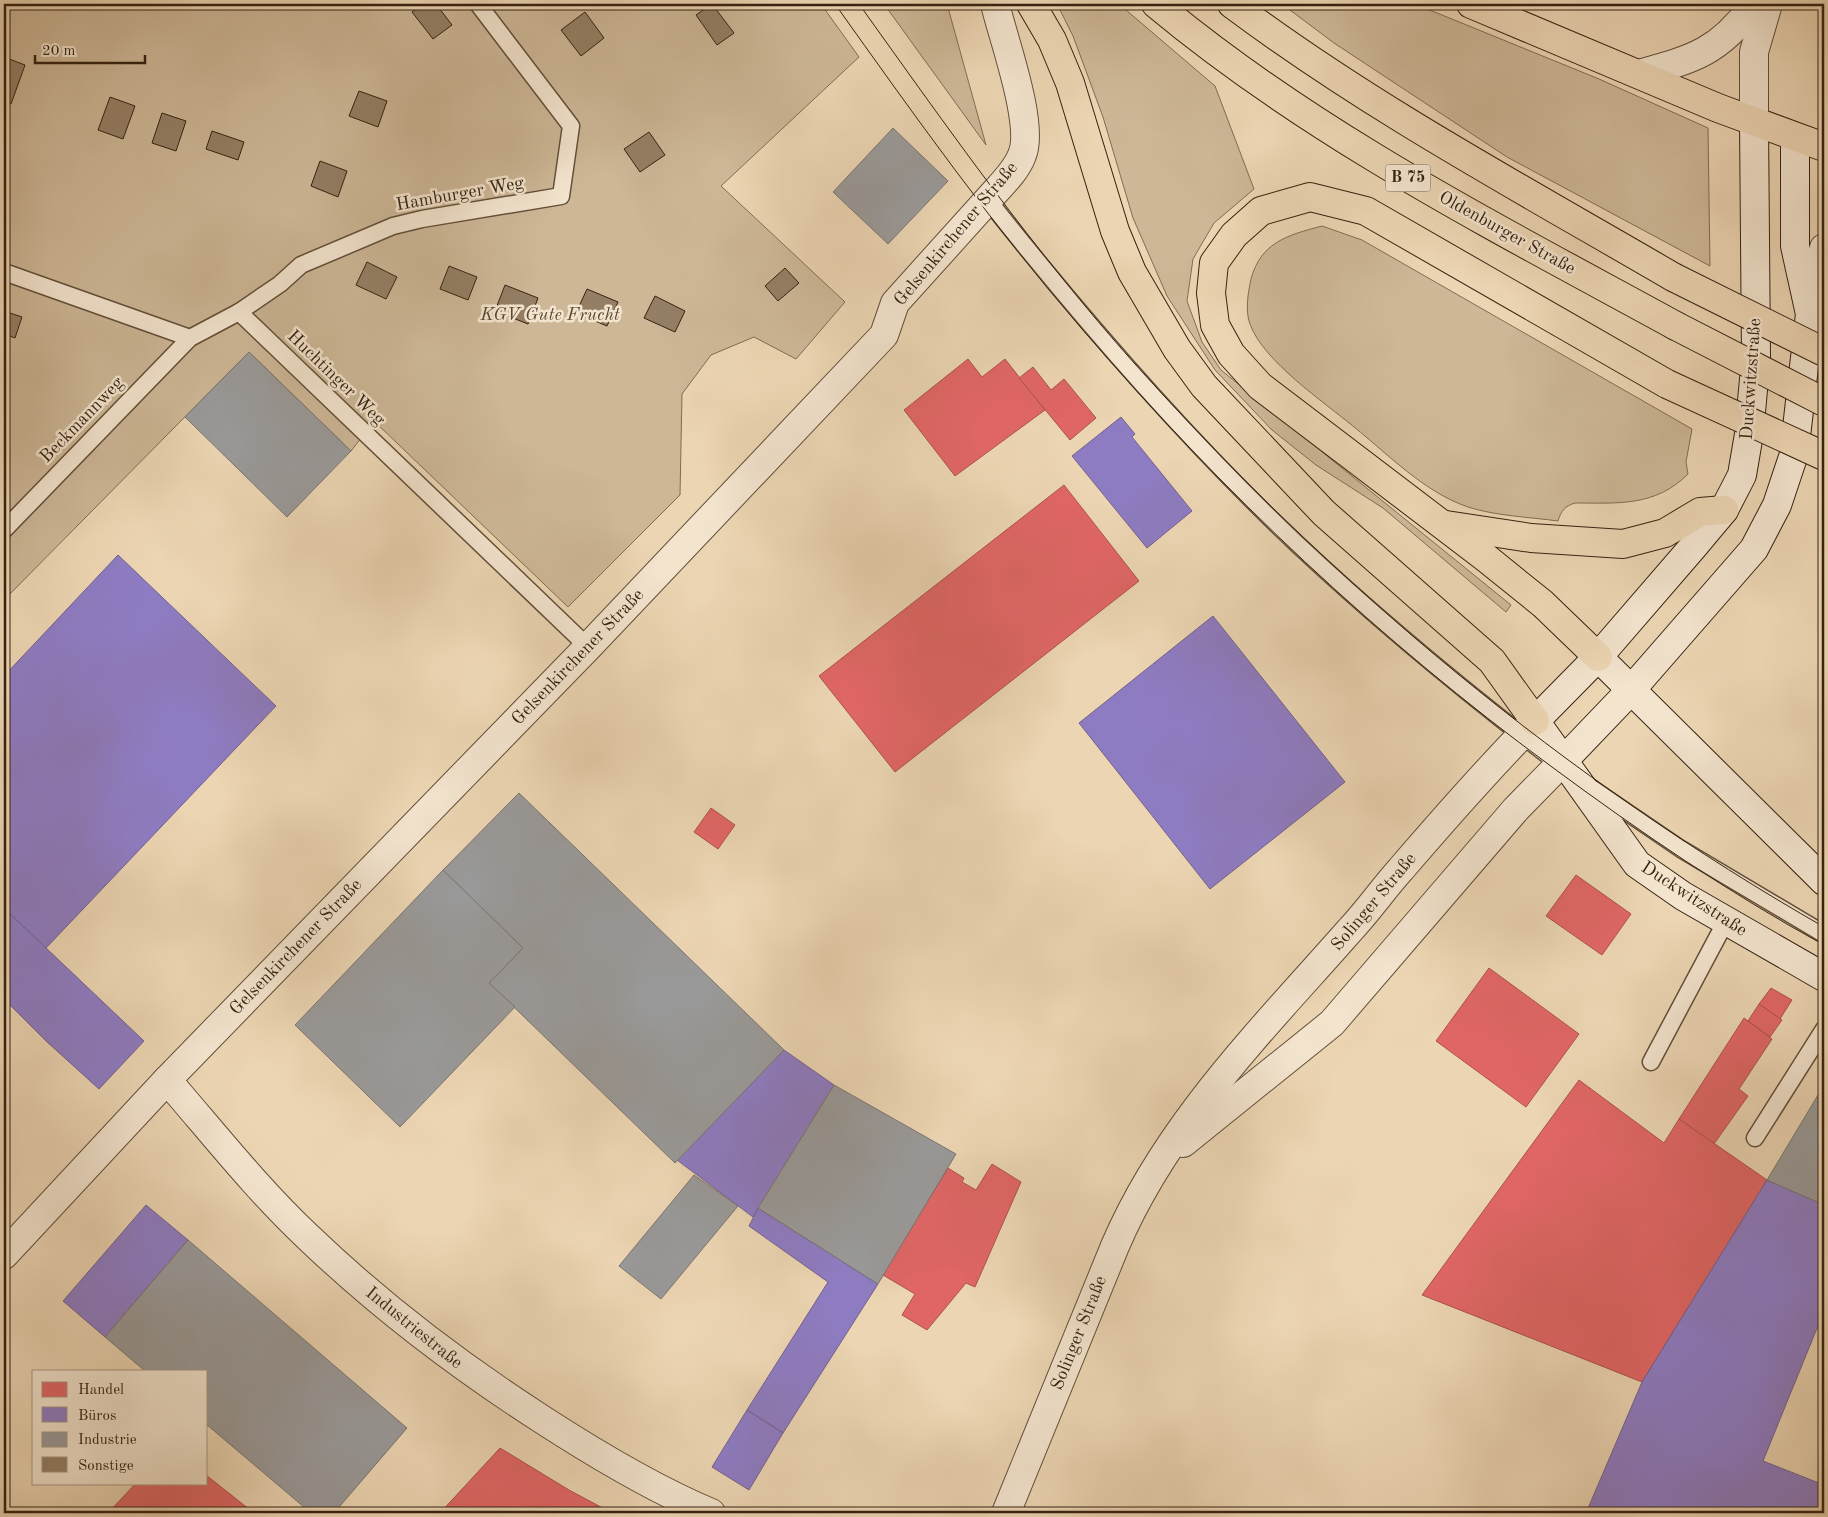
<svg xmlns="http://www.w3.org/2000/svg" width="1828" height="1517" viewBox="0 0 1828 1517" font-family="'Old Standard TT',serif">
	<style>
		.green { fill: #cdb797; stroke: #806c54 }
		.shops { fill: #e06666; stroke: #ac524c }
		.offices { fill: #8e7cc3; stroke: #73618d }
		.industry { fill: #999; stroke: #7b7570 }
		.building { fill: #947f65; stroke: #342210 }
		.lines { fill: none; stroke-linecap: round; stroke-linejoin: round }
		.service-casing { stroke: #624f39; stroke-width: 19 }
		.minor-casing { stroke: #624f39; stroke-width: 30 }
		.secondary-casing { stroke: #342210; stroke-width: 30 }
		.trunk-casing { stroke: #342210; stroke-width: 30 }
		.service { stroke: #f3e4ce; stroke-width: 16 }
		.minor { stroke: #f3e4ce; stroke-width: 28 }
		.secondary { stroke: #f3e4ce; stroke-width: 28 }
		.trunk { stroke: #ecd5b3; stroke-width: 28 }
		.tram { stroke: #342210; stroke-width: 1 }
		.trunk-bridge-casing { stroke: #342210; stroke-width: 30; stroke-linecap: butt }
		.trunk-bridge { stroke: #ecd5b3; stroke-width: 28 }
		.labels { text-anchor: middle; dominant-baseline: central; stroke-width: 5; stroke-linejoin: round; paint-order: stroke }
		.shield { fill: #f3e4ce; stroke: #6d5c49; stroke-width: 1 }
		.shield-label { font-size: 16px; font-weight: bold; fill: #342210 }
		.street-label { font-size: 18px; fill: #342210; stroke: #f3e4ce }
		.park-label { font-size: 18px; font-style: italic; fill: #5a4732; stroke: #f3e4ce }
	</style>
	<rect width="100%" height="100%" fill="#ecd5b3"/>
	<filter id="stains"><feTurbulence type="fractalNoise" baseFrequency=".004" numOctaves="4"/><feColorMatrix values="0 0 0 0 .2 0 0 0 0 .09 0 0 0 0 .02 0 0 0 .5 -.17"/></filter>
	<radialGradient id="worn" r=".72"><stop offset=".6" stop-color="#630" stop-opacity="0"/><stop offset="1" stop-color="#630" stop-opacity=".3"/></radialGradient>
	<!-- green -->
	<g class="green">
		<path d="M4 4H821L859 57 721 186 845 302 796 359 754 337 711 355 682 394 680 495 568 607 374 421 351 451 249 352 4 600Z"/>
		<path d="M884 4H947L986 145Z"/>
		<path d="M1057 4H1119L1215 86 1254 189 1214 223 1193 259 1187 301 1202 342 1221 370 1511 605 1506 612 1383 508 1316 465 1272 430 1215 370 1167 296 1133 218 1103 117 1073 36Z"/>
		<path d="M1282 4H1415L1599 79 1708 128 1710 266 1507 157 1334 43Z"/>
		<path d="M1322 226 1362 240 1692 429 1686 462 1688 474C1655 507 1618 503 1575 503 1565 506 1561 511 1558 521 1529 517 1496 516 1468 507 1424 492 1389 455 1354 427 1324 402 1263 361 1250 324 1245 311 1248 293 1251 279 1261 242 1288 235 1322 226Z"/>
	</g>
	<!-- shops -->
	<g class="shops">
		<path d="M968 359 982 377 1005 359 1045 410 955 476 904 410Z"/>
		<path d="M1033 367 1051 390 1064 379 1096 418 1070 440 1019 378Z"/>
		<path d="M1064 485 1139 581 895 772 819 676Z"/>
		<path d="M711 808 735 825 718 849 694 832Z"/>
		<path d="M1576 875 1631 914 1602 955 1546 916Z"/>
		<path d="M1489 968 1579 1034 1526 1107 1436 1041Z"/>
		<path d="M1771 988 1792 1000 1780 1019 1759 1004Z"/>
		<path d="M1759 1004 1782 1020 1770 1037 1748 1021Z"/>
		<path d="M1744 1018 1772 1039 1739 1089 1748 1096 1714 1144 1679 1119Z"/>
		<path d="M1579 1080 1664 1143 1679 1119 1767 1180 1642 1382 1422 1295Z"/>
		<path d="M992 1164 1021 1182 975 1287 966 1283 927 1330 902 1315 915 1294 883 1275 948 1168 964 1178 962 1182 976 1190Z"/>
		<path d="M500 1448 569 1490 612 1513H440Z"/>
		<path d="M206 1475 254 1513H108L136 1483H206Z"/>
	</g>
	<!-- offices -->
	<g class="offices">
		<path d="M1121 417 1135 434 1132 437 1192 511 1147 548 1072 456Z"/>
		<path d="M118 555 276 706 46 948 4 911V676Z"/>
		<path d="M1213 616 1345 782 1210 889 1079 723Z"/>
		<path d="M5 909 144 1041 99 1089 46 1041 4 999Z"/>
		<path d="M784 1050 834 1085 753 1217 677 1160Z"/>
		<path d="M1767 1180 1824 1205V1311L1763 1461 1824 1485V1493L1816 1513H1586L1642 1382Z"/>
		<path d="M146 1205 188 1240 105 1337 63 1301Z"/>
		<path d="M758 1208 878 1284 783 1433 747 1410 828 1282 749 1226Z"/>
		<path d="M747 1410 783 1433 749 1490 712 1467Z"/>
	</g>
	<!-- industry -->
	<g class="industry">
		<path d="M893 128 948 181 888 244 833 192Z"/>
		<path d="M249 352 351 451 287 517 185 417Z"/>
		<path d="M519 793 784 1050 675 1163 489 983 523 948 443 870Z"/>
		<path d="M443 870 523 948 489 983 515 1007 400 1127 295 1025Z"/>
		<path d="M834 1085 956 1154 878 1284 758 1208Z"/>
		<path d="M1824 1085V1205L1767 1180Z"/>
		<path d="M694 1175 738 1206 661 1299 619 1266Z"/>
		<path d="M188 1240 407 1428 334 1513H311L206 1424V1371H145L105 1337Z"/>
	</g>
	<!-- building -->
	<g class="building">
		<path d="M423 4H436L452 25 433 39 412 12Z"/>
		<path d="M712 4 734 33 717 45 696 15Z"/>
		<path d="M585 12 604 38 581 56 561 30Z"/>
		<path d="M4 57 25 65 11 104 4 101Z"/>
		<path d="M359 91 387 101 378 127 349 116Z"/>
		<path d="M110 97 135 106 123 139 98 130Z"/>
		<path d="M162 113 186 121 176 151 152 143Z"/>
		<path d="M212 131 244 142 238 160 206 149Z"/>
		<path d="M649 132 665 155 640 172 624 149Z"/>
		<path d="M320 161 347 171 338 197 311 186Z"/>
		<path d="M367 262 397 277 386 299 356 285Z"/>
		<path d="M449 266 477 277 468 300 440 289Z"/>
		<path d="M785 268 799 283 778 301 765 286Z"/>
		<path d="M505 285 538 298 528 324 495 311Z"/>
		<path d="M587 289 618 302 607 326 576 313Z"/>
		<path d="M655 296 685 311 675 332 644 318Z"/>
		<path d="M4 311 22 317 15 338 4 334Z"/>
	</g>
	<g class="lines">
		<!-- service casing -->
		<g class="service-casing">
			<g id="service">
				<path d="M988 200C1084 321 1184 437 1296 543 1378 620 1464 691 1554 760"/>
				<path d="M4 272 190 338"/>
				<path d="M239 312 588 647"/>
				<path d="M4 530 190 338 239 312 280 284 301 265 393 226 422 219 561 196 571 126 478 4"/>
				<path d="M1587 785 1681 849 1824 934"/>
				<path d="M1651 1062 1726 921"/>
				<path d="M1755 1138 1824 1029"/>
			</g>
		</g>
		<!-- minor casing -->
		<g class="minor-casing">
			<g id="minor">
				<path d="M1639 74C1693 59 1720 52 1754 4"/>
				<path d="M1754 122V52L1768 4"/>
				<path d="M1810 314 1824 248"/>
				<path d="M167 1080C213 1133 257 1189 308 1237 380 1306 459 1366 543 1420 597 1455 652 1488 711 1513"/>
				<path d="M1183 1143 1332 1023 1516 809 1564 760"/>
				<path d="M4 1255 167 1080 588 647 884 335 895 303 995 192C1005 181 1017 169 1022 155 1035 125 1003 38 995 4"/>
				<path d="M1006 1513 1115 1246C1167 1124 1263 1029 1350 930 1368 911 1383 889 1401 869 1444 819 1488 769 1535 721"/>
			</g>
		</g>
		<!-- secondary casing -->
		<g class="secondary-casing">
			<g id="secondary">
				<path d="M1754 122 1756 357 1749 434 1742 475 1724 510 1693 547 1598 657 1535 721 1637 864 1683 896 1824 977"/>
				<path d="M1598 657 1824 881"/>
				<path d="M1564 760 1631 690 1754 549 1777 505 1794 454 1810 314 1795 246V137"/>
			</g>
		</g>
		<!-- trunk casing -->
		<g class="trunk-casing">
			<g id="trunk">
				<path d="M1031 4 1052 40 1070 83 1115 231 1132 272 1177 349 1204 386 1324 513 1492 661 1535 721"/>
				<path d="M1156 4C1313 135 1497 228 1676 326"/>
				<path d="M1232 4C1371 108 1524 190 1673 277"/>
				<path d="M1471 4 1718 108 1824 147"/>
				<path d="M1446 525 1531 538 1623 544 1665 533 1700 512 1724 510"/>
				<path d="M1598 657 1543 604 1486 558 1260 386 1231 354 1215 325 1211 293 1214 263 1234 235 1261 211 1310 197 1366 211 1667 384"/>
			</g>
		</g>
		<!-- service -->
		<use href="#service" class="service"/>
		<!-- minor -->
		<use href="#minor" class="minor"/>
		<!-- secondary -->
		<use href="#secondary" class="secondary"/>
		<!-- trunk -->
		<use href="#trunk" class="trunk"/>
		<!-- tram -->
		<g class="tram">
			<path d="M835 4C914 115 993 226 1082 329 1222 492 1379 640 1552 767 1640 832 1729 893 1824 945"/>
			<path d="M859 4C947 127 1034 251 1135 364 1334 586 1565 779 1824 927"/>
		</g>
		<!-- trunk-bridge casing -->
		<g class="trunk-bridge-casing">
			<g id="trunk-bridge">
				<path d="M1673 277 1824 352"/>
				<path d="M1676 326 1824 402"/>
				<path d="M1667 384 1824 456"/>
			</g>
		</g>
		<!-- trunk-bridge -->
		<use href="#trunk-bridge" class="trunk-bridge"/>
	</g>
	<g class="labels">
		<!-- shield labels -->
		<rect class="shield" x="1385.5" y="164.5" width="45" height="27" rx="4"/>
		<g class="shield-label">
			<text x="1408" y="178">B 75</text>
		</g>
		<!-- street labels -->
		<g class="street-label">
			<text transform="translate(460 194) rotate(-10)">Hamburger Weg</text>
			<text transform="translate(1507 233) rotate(29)">Oldenburger Straße</text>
			<text transform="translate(956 234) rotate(-50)">Gelsenkirchener Straße</text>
			<text transform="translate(336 378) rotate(44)">Huchtinger Weg</text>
			<text transform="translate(1751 379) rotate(-86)">Duckwitzstraße</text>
			<text transform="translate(82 420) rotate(-46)">Beckmannweg</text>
			<text transform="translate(578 657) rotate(-46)">Gelsenkirchener Straße</text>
			<text transform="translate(1694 899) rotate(33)">Duckwitzstraße</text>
			<text transform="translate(1374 902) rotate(-50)">Solinger Straße</text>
			<text transform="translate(296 947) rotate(-46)">Gelsenkirchener Straße</text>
			<text transform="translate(414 1328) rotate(39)">Industriestraße</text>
			<text transform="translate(1079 1333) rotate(-68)">Solinger Straße</text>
		</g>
		<!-- park labels -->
		<g class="park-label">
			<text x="550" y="315">KGV Gute Frucht</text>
		</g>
	</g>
	<!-- margin -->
	<rect width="1828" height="1517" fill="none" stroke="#ecd5b3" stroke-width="20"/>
	<rect x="5" y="5" width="1818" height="1507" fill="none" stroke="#342210" stroke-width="2.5"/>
	<rect x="10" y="10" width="1808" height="1497" fill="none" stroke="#342210"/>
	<!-- legend -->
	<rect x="32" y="1370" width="175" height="115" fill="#f3e4ce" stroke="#a79682"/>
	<rect x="42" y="1382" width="25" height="15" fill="#e06666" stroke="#a79682"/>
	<text x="78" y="1394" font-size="15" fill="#342210">Handel</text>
	<rect x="42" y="1407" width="25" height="15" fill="#8e7cc3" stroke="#a79682"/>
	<text x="78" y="1420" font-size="15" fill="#342210">Büros</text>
	<rect x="42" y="1432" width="25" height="15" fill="#999999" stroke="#a79682"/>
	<text x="78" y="1444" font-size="15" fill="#342210">Industrie</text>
	<rect x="42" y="1457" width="25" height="15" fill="#947f65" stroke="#a79682"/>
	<text x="78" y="1470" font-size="15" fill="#342210">Sonstige</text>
	<!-- scale -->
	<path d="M35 55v8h110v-8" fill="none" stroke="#342210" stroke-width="2.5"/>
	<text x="42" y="55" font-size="15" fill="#342210" stroke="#f3e4ce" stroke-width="4" paint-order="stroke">20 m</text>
	<rect width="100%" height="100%" filter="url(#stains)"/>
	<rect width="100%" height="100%" fill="url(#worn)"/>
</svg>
